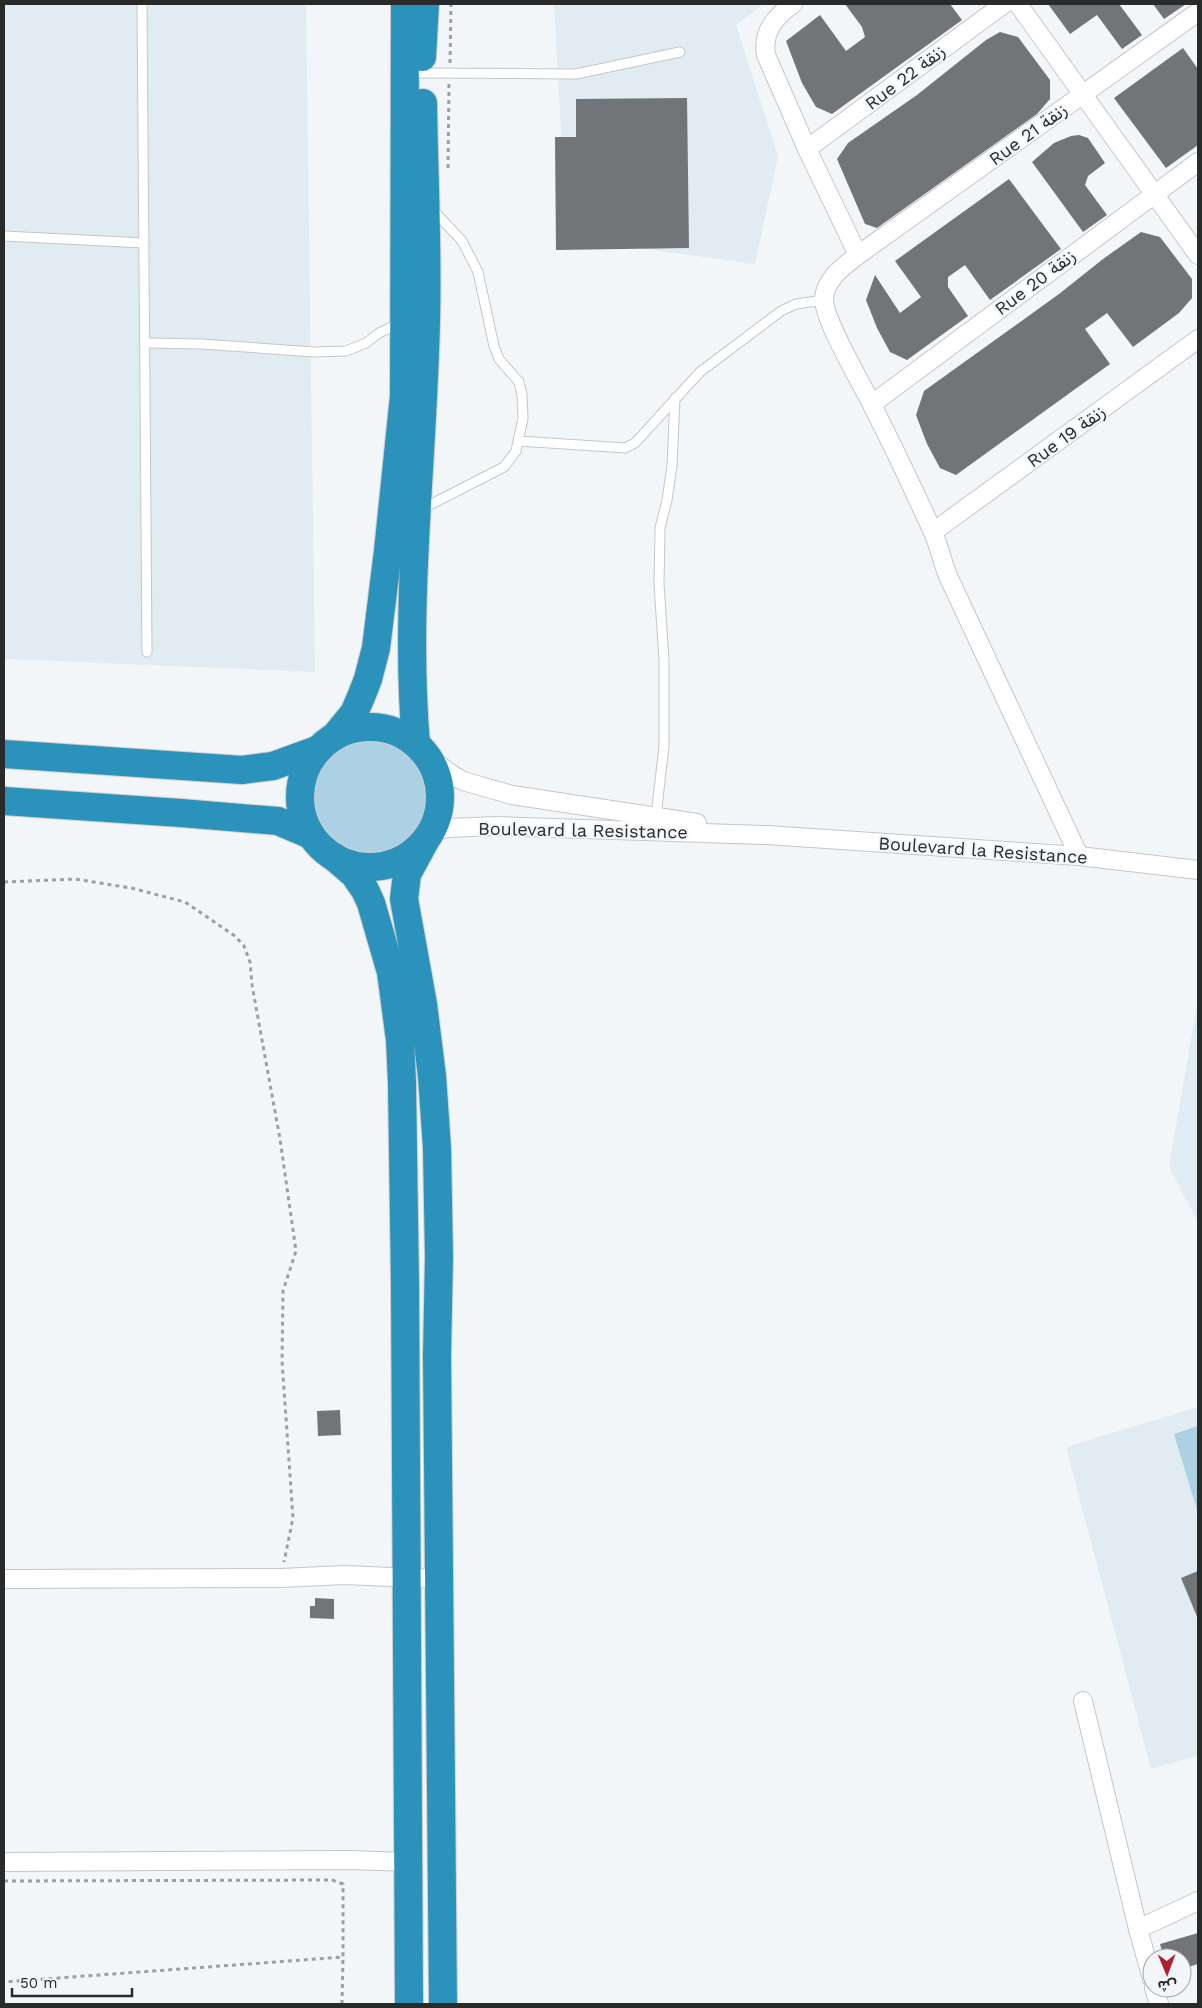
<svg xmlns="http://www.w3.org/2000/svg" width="1202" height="2008" viewBox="0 0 1202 2008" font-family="'Work Sans','Noto Sans Arabic',sans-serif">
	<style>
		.built { fill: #e0ecf1 }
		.green { fill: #acd1e3 }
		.building { fill: #727577 }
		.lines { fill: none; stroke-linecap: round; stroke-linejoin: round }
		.lane-casing { stroke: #c4c7c9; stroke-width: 11 }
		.street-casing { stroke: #c4c7c9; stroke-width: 20 }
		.highway-casing { stroke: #d0d0d0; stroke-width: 30 }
		.path { stroke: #9da0a2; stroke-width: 3; stroke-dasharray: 4 4; stroke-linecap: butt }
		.lane { stroke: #fff; stroke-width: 9 }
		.street { stroke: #fff; stroke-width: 18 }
		.highway { stroke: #2b93bb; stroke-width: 28 }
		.labels { text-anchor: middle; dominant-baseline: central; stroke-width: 4; stroke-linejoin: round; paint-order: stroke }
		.street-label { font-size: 18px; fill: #292b2b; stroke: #f2f6f8 }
	</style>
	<rect width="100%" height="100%" fill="#f2f6f8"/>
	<!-- built -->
	<g class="built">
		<path d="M4 4H306L315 672 4 659Z"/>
		<path d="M554 4H763L736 25 778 156 755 264 567 238Z"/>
		<path d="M1198 999V1222L1169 1167Z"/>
		<path d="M1198 1407V1759L1197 1756 1151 1769 1066 1447Z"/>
	</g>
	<!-- green -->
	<g class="green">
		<circle cx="370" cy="797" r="61"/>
		<path d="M1198 1426V1513L1174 1434Z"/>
	</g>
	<!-- building -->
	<g class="building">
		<path d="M845 4H950L962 20 832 114 816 107 802 83 786 41 820 15 846 51 865 37 862 27Z"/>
		<path d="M1048 4H1119L1142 35 1122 49 1097 15 1070 34Z"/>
		<path d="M1153 4H1186L1164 19Z"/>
		<path d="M1000 32 1018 37 1050 80V99L1037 114 877 228 865 224 837 159 848 143 917 95 986 40Z"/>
		<path d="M1183 48 1198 69V145L1166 168 1114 98Z"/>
		<path d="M687 98 689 248 556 250 555 137H576V99Z"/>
		<path d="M1079 135 1088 138 1105 163 1088 176 1085 185 1107 215 1083 232 1032 162 1054 143 1071 136Z"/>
		<path d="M1009 179 1061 249 990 300 965 265 948 277V287L968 316 907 360 890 352 877 328 866 300 875 275 900 313 921 297 895 261Z"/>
		<path d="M1141 232 1160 237 1192 279V298L1179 313 1133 347 1107 313 1085 329 1110 364 956 475 940 468 927 444 916 415 924 391 1059 294 1103 259Z"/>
		<path d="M340 1410 341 1435 318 1436 317 1411Z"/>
		<path d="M1198 1571V1619L1181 1578Z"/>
		<path d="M315 1598 334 1599V1619L310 1618V1606H315Z"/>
		<path d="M1198 1933V1964L1182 1969V1958H1164L1160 1944Z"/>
	</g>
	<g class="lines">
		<!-- lane casing -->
		<g class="lane-casing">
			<g id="lane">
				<path d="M142 4 147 652"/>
				<path d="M422 73 576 74 680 52"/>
				<path d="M4 236 144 243"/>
				<path d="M145 343 202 344 314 352 346 351 366 343 379 333 400 323"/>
				<path d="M519 441 625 448 635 443 700 372 781 311 796 304 824 300"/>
				<path d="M420 510 504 467 516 451 523 418 522 395 519 382 499 359 494 346 478 272 462 241 433 210"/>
				<path d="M656 816 664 746V661L659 584 660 528 667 500 672 466 675 398"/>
			</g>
		</g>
		<!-- street casing -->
		<g class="street-casing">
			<g id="street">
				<path d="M793 4C775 17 762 32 766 55L807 149 858 255"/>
				<path d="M1018 4 1198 255"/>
				<path d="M807 149 1004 4"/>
				<path d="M872 404 1198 162"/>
				<path d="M933 532 1198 339"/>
				<path d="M425 754 451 774 463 781 512 795 697 823"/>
				<path d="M430 832 448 828 496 826 767 835 1079 856 1198 870"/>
				<path d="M1079 856 948 576C942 561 939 545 932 530 912 486 891 442 869 399 858 377 824 320 824 299 825 279 844 266 858 255L1198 12"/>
				<path d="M4 1579 281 1578 344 1575 439 1579"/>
				<path d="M1083 1701 1138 1929 1152 1979"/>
				<path d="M4 1862 349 1860 408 1862"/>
				<path d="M1138 1929 1198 1901"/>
				<path d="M1154 1988 1159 2004"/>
			</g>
		</g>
		<!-- highway casing -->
		<g class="highway-casing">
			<g id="highway">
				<path d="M422 57 425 4"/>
				<circle cx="370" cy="797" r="70"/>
				<path d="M336 735 354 713 361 697 368 679 376 648 388 551 404 396 405 4"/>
				<path d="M416 744C404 603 423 462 426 321 428 249 424 175 423 103"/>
				<path d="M4 754 242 770 273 766 317 750"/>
				<path d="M4 801 181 813 278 821 311 835"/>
				<path d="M426 839 407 874 404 899 423 1004 432 1076 437 1148 439 1257 437 1355 443 2004"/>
				<path d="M333 856 354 874 365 890 371 903 391 972 400 1040 402 1083 405 1285 409 2004"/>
			</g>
		</g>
		<!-- path -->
		<g class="path">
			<path d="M450 63 451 4"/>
			<path d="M448 168 449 84"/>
			<path d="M4 882 75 879 131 888 185 902 235 936 244 946 250 962 252 985 280 1139 296 1251 283 1291 282 1361 293 1518 284 1562"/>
			<path d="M4 1881 332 1880 343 1884V1957L4 1982"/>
			<path d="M342 2004 343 1957"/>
		</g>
		<!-- lane -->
		<use href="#lane" class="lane"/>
		<!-- street -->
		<use href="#street" class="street"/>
		<!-- highway -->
		<use href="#highway" class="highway"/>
	</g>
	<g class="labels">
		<!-- street labels -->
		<g class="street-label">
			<text transform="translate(905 77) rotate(-37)">Rue 22 زنقة</text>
			<text transform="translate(1028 134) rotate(-36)">Rue 21 زنقة</text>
			<text transform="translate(1035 282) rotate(-37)">Rue 20 زنقة</text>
			<text transform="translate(1066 436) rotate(-36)">Rue 19 زنقة</text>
			<text transform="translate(583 830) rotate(1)">Boulevard la Resistance</text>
			<text transform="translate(983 850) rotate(4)">Boulevard la Resistance</text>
		</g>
	</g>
	<!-- border -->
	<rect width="1202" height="2008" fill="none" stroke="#292b2b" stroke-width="10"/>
	<!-- north arrow -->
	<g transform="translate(1167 1973) rotate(179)"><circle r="24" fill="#f2f6f8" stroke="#a2a5a6"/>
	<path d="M0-4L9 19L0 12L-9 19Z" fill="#b01d36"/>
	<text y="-8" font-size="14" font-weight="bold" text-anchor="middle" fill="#292b2b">ش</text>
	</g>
	<!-- scale -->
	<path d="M12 1988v8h120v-8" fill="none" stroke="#292b2b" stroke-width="2.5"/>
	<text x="20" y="1988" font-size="15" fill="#292b2b" stroke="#f2f6f8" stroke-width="4" paint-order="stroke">50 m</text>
</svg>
